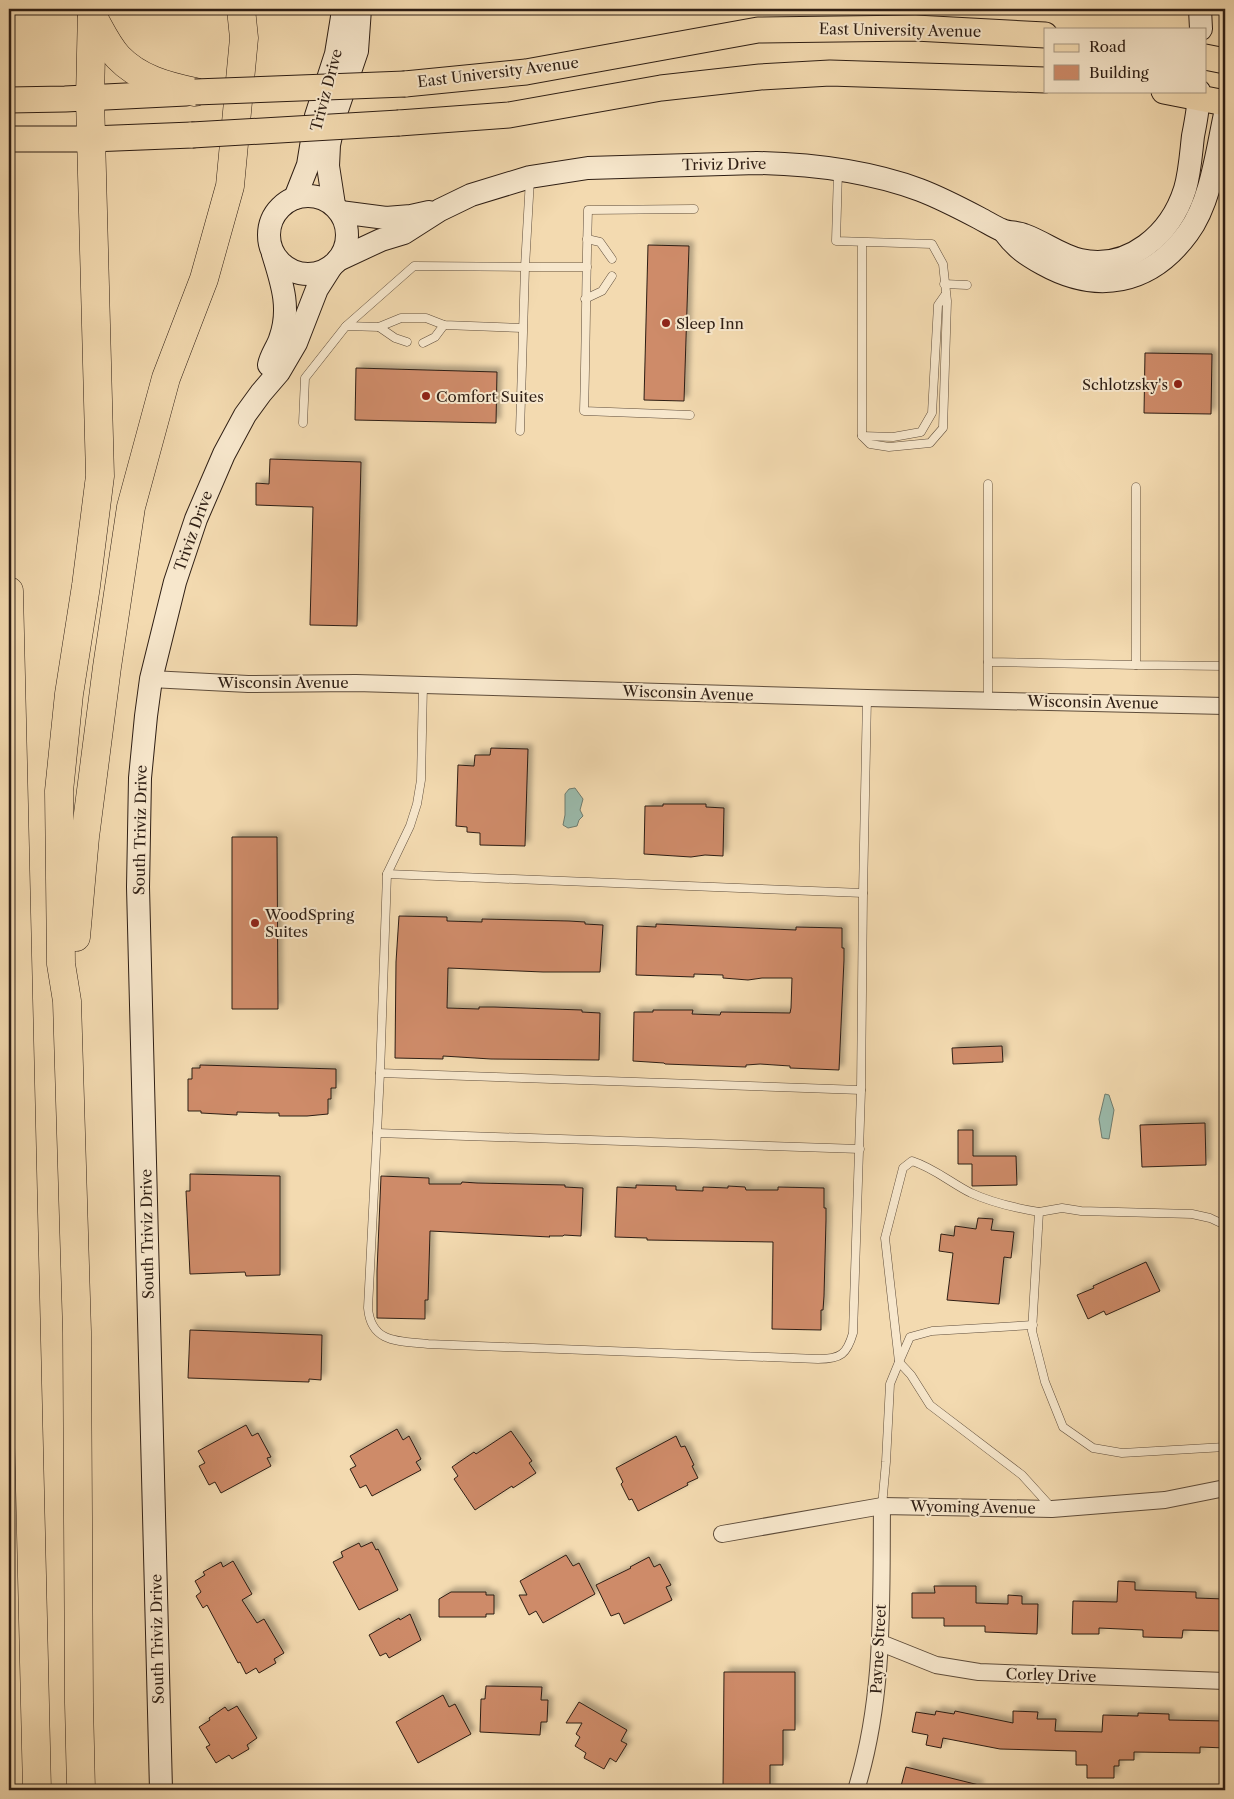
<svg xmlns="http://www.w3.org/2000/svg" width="1234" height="1799" viewBox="0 0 1234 1799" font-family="'Libre Caslon Text',serif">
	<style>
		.water { fill: #9bbbac; stroke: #6f7c6f }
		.building { fill: #ce8b69; stroke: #2e1e14; filter: url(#shadow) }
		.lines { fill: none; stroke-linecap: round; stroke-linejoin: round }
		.lane-casing { stroke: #5f4d3b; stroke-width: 9 }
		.street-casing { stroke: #5f4d3b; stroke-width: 18 }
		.secondary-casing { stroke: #2e1e14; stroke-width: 24 }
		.primary-casing { stroke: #2e1e14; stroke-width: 27 }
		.highway-casing { stroke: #2e1e14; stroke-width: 29 }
		.lane { stroke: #f7e7cc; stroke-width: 8 }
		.street { stroke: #f7e7cc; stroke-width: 16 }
		.secondary { stroke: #f7e7cc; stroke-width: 22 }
		.primary { stroke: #f3dab0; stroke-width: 25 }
		.highway { stroke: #f3dab0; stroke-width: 28 }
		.primary-bridge-casing { stroke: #2e1e14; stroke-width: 27; stroke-linecap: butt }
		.primary-bridge { stroke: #f3dab0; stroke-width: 25 }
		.poi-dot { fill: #8f2418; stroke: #f7e7cc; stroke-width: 2 }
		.labels { text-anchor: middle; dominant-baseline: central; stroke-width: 4; stroke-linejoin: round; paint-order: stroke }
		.street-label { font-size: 15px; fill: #2e1e14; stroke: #f7e7cc }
		.poi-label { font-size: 15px; fill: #2e1e14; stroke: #f7e7cc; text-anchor: start }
	</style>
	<defs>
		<filter id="shadow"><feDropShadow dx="4.5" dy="-4.5" stdDeviation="2.5" flood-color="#0004"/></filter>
	</defs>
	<rect width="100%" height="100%" fill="#f3dab0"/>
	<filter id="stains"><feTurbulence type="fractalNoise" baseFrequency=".004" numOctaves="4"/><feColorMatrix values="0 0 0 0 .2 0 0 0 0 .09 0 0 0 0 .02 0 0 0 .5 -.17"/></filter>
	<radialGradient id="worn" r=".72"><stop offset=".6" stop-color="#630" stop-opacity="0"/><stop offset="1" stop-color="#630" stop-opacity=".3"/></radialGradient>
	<!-- water -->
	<g class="water">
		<path d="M575 788 583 799 580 810 583 816 579 820 577 826 568 828 563 825 565 815V794L569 789Z"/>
		<path d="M1105 1094 1109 1095 1114 1110 1109 1139 1102 1138 1099 1119Z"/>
	</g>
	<!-- building -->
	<g class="building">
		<path d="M648 245 689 246 684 401 644 400Z"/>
		<path d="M1145 353 1212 354 1211 414 1144 413Z"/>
		<path d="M356 368 497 372 496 423 355 420Z"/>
		<path d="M270 459 361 462 357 626 310 625 313 507 256 505V483L269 484Z"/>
		<path d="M491 748 528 749 525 846 480 845V833L467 832V827L456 826 458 765 474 766 475 755H490Z"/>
		<path d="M663 804H706V807L724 808 723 856 705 855 691 857 644 854 645 806H663Z"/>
		<path d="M232 837H277L278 1009H232Z"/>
		<path d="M399 916 447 917V921L482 922V919L569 921 585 922V924L603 925 600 972H543L448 968 447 1008 479 1009V1007H494L582 1010V1012L600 1013 599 1060 491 1059 443 1056V1059L395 1058 396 962Z"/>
		<path d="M656 924 796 930V927L842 928V948H844V960L839 1070 790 1068V1066L760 1064 746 1065V1067L665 1064 664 1063 633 1061 634 1012H653V1010H693L692 1014 720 1015 721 1012 790 1013 791 1008 792 978H762L748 980 723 978V975L694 974V977L636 975 637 926 656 927Z"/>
		<path d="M1002 1046 1003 1062 953 1064 952 1048Z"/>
		<path d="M200 1065 336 1069V1088H331V1099H328V1114L307 1116H279V1113H267L237 1112V1115L201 1113V1111H188V1079H192V1068H200Z"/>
		<path d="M1205 1123 1206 1165 1142 1167 1140 1125Z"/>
		<path d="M958 1130H973V1156H1016L1017 1185 972 1186V1164H958Z"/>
		<path d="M190 1174 280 1176V1275L246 1276 245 1272 190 1274 186 1191H190Z"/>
		<path d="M381 1176 429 1178V1184H461L462 1182 477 1183 565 1185V1187L583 1188 581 1236 564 1235 563 1236H549L550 1237 430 1231 428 1300H425V1319L377 1318V1271Z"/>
		<path d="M636 1185 676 1186V1190L703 1191V1187L728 1188V1186L745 1187 746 1190H778V1187L824 1188V1208H826V1220L824 1296 823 1310H821V1330L772 1329 773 1242 647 1240V1238L615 1237 617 1187 636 1188Z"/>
		<path d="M978 1218 993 1219 991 1230 1014 1232 1011 1258 1004 1257 999 1304 947 1300 953 1253 939 1251 941 1234 954 1236 955 1226 976 1229Z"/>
		<path d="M1146 1262 1160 1291 1106 1315 1104 1311 1088 1319 1077 1295 1094 1288 1093 1286Z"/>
		<path d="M190 1330 322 1335 321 1380 309 1379V1382L188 1378Z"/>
		<path d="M246 1425 252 1436 258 1433 271 1457 267 1458 271 1466 221 1493 215 1482 209 1485 199 1466 205 1463 198 1451Z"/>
		<path d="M397 1429 403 1440 409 1436 421 1459 416 1462 421 1470 372 1496 366 1485 360 1488 350 1469 356 1466 350 1456Z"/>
		<path d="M511 1431 532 1461 529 1463 536 1473 513 1488 512 1486 475 1510 454 1479 458 1476 452 1467 474 1452 476 1454Z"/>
		<path d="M676 1436 681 1447 685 1446 694 1465 692 1466 698 1478 687 1483 688 1485 638 1511 632 1499 629 1500 621 1484 623 1482 616 1468Z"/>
		<path d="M372 1542 376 1550 378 1549 398 1590 359 1610 333 1562 343 1557 341 1552 359 1543 361 1547Z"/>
		<path d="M566 1555 573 1566 579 1563 595 1594 543 1623 536 1611 529 1615 519 1595H527L520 1581Z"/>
		<path d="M649 1557 654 1567 660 1564 671 1585 666 1587 672 1600 624 1624 619 1613 611 1616 596 1585 631 1568 630 1567Z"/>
		<path d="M233 1561 252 1594 242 1600 257 1623 264 1619 284 1653 274 1659 276 1663 259 1673 256 1668 246 1674 240 1662 238 1663 207 1605 203 1608 196 1596 201 1592 195 1581 205 1575 203 1572 221 1562 223 1567Z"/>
		<path d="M1118 1581 1135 1582V1590L1196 1592V1598L1225 1599V1631L1183 1630 1182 1638 1143 1637V1630L1099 1628V1634H1072L1073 1601 1117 1602Z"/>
		<path d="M934 1586H976V1603L1008 1604V1595L1022 1596V1604H1038L1037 1634 985 1632V1626H944V1618H912V1593H935Z"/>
		<path d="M451 1592H486V1595H494V1614H486V1617H439V1599Z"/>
		<path d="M410 1614 421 1640 389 1658 386 1653 380 1656 369 1635 399 1618 400 1620Z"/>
		<path d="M724 1672H795V1730H783V1765H770V1790H723Z"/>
		<path d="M486 1686 542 1687 541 1700H548L547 1722H541L540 1735 480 1732 481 1699H485Z"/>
		<path d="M443 1695 449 1707 455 1704 471 1734 418 1763 396 1722Z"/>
		<path d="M579 1702 627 1730 621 1741 627 1744 616 1762 610 1758 604 1769 584 1758 586 1753 575 1746 580 1737 576 1734 582 1723H566Z"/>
		<path d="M237 1706 257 1738 247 1745 249 1749 232 1759 229 1755 216 1763 206 1747 210 1745 199 1727 210 1720 209 1718 225 1707 228 1711Z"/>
		<path d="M936 1711 954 1714 955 1711 1013 1723V1711L1038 1712 1037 1719H1056L1055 1731 1102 1732 1103 1715 1138 1716V1713L1169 1714V1720L1225 1721V1748L1200 1747V1753L1134 1752V1760H1119V1766H1114V1778H1087V1765H1076V1751L1000 1749 943 1738 941 1748 926 1745 928 1735 912 1732 916 1712 935 1715Z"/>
		<path d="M906 1767 979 1785 978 1790H900Z"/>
	</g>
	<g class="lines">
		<!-- lane casing -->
		<g class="lane-casing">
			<g id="lane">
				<path d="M838 171 836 241 932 244 943 264 947 301 943 428 930 443 889 447 870 444 862 436V242"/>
				<path d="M530 179 525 267H587"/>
				<path d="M587 239 600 242 612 259"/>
				<path d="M944 284 967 285"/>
				<path d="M585 299 602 291 612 276"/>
				<path d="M346 326 414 266 525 267 520 431"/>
				<path d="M379 327 395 338 407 342"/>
				<path d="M423 343 435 337 444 325"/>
				<path d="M690 415 584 411C586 344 586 277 588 210L694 209"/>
				<path d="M303 423 305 378 346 326 379 327 401 318H426L444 325 522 328"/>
				<path d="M862 436 893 437 921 432 932 413 938 305 945 295"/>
				<path d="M988 484V662L1136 665"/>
				<path d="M1136 487V665L1225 666"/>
				<path d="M423 685 421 780 417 804 410 826 387 874 380 1073 861 1090 863 893 867 698"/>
				<path d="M988 699V662"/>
				<path d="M387 874 863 893"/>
				<path d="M380 1073 368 1308C371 1344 400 1341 428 1344L818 1359C841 1359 847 1354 853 1333L861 1090"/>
				<path d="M377 1133 860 1149"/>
				<path d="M1225 1225 1210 1218 1192 1214 1081 1211 1062 1208 1039 1212 1032 1331 1045 1382 1063 1427 1093 1448 1122 1453 1225 1447"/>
				<path d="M899 1362 885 1238 903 1168 912 1161C934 1168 951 1183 971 1193 993 1203 1015 1208 1039 1212"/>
				<path d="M899 1362 910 1337 932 1331 1033 1325"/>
				<path d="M882 1506 886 1462 890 1384 899 1362 911 1375 930 1405 1022 1475 1051 1507"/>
			</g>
		</g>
		<!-- street casing -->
		<g class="street-casing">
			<g id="street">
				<path d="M151 679 248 684 356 683 867 698 1225 706"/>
				<path d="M722 1534 882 1506 1052 1509 1165 1500 1225 1488"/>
				<path d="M881 1643 936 1665 979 1672 1225 1681"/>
				<path d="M856 1790C885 1698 881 1602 882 1506"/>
			</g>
		</g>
		<!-- secondary casing -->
		<g class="secondary-casing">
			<g id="secondary">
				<path d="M1200 9 1201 29"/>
				<circle cx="308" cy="235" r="39"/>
				<path d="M295 198 308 165 316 116 336 54 342 17V9"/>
				<path d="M334 205 328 166 329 145 336 113 357 51 360 9"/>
				<path d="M340 212 386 218 411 216 429 212"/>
				<path d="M1005 233C1016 248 1027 255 1043 264 1097 294 1150 285 1188 233 1211 202 1217 151 1225 114"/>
				<path d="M338 260 381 240 404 233 440 210 471 195 530 177 588 168 757 163C812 164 868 171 920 190 941 198 960 208 979 218 987 222 994 227 1002 230 1009 233 1017 232 1024 235 1044 242 1059 255 1080 260 1129 271 1171 234 1185 189 1190 172 1191 153 1193 136 1196 121 1199 106 1199 91"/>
				<path d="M269 365C271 355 277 348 280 339 291 309 282 283 273 254"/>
				<path d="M161 1790 138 887 140 778 146 716 151 679 175 582 196 519 224 454 245 415 261 393 279 372 296 343 317 289 331 267"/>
			</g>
		</g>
		<!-- primary casing -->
		<g class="primary-casing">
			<g id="primary">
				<path d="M1205 57 1225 61"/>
				<path d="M405 84 526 72 758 30 915 28 1045 35"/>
				<path d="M1164 91 1225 103"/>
				<path d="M9 100 65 99 186 93"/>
				<path d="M399 123 509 115 661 88 760 77 830 73 1045 80"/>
				<path d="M9 139H91L192 135"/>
			</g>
		</g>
		<!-- highway casing -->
		<g class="highway-casing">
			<g id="highway">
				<path d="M92 15C100 29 107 45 118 57 139 79 167 86 195 92"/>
				<path d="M9 591 37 1790"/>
				<path d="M76 937 85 837 107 667 131 507 166 378 204 279 230 186 244 38 241 9"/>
				<path d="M81 1790 79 1703 77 1332 67 1001 61 964 59 791 69 694 86 586 100 476 90 98 92 9"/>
			</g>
		</g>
		<!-- lane -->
		<use href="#lane" class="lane"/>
		<!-- street -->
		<use href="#street" class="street"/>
		<!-- secondary -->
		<use href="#secondary" class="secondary"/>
		<!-- primary -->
		<use href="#primary" class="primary"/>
		<!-- highway -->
		<use href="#highway" class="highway"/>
		<!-- primary-bridge casing -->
		<g class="primary-bridge-casing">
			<g id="primary-bridge">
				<path d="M195 92 405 84"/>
				<path d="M192 135 399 123"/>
			</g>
		</g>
		<!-- primary-bridge -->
		<use href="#primary-bridge" class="primary-bridge"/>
	</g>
	<!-- markers -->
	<g class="poi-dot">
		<circle cx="666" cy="323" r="5"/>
		<circle cx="1178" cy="384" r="5"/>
		<circle cx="426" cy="396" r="5"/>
		<circle cx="255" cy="923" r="5"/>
	</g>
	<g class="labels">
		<!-- street labels -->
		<g class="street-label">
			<text transform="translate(900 30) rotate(1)">East University Avenue</text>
			<text transform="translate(498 72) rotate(-7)">East University Avenue</text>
			<text transform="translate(326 90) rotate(-75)">Triviz Drive</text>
			<text transform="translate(724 164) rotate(-1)">Triviz Drive</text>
			<text transform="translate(193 531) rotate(-70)">Triviz Drive</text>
			<text x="283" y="682">Wisconsin Avenue</text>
			<text transform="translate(688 693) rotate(2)">Wisconsin Avenue</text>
			<text transform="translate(1093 702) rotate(1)">Wisconsin Avenue</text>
			<text transform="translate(140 830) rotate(-89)">South Triviz Drive</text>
			<text transform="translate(147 1234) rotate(-91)">South Triviz Drive</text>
			<text transform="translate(973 1507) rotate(1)">Wyoming Avenue</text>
			<text transform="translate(157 1639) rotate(-91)">South Triviz Drive</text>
			<text transform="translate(878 1649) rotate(-87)">Payne Street</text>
			<text transform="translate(1051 1675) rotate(2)">Corley Drive</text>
		</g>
		<!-- poi labels -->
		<g class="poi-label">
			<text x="676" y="323">Sleep Inn</text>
			<text x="1168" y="384" text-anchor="end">Schlotzsky's</text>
			<text x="436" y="396">Comfort Suites</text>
			<text x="265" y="914">WoodSpring<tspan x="265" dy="17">Suites</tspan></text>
		</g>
	</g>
	<!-- margin -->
	<rect width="1234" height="1799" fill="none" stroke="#f3dab0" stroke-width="30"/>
	<rect x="10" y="10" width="1214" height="1779" fill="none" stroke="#2e1e14" stroke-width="2.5"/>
	<rect x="15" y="15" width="1204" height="1769" fill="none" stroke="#2e1e14"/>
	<!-- legend -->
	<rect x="1044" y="28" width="162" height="65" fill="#f7e7cc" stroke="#a79782"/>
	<rect x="1054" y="44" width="25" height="8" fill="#f3dab0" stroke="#a79782"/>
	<text x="1089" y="52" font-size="15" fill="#2e1e14">Road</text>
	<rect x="1054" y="65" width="25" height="15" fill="#ce8b69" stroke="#a79782"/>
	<text x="1089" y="78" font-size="15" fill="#2e1e14">Building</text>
	<rect width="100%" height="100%" filter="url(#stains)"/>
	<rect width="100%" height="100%" fill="url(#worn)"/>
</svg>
